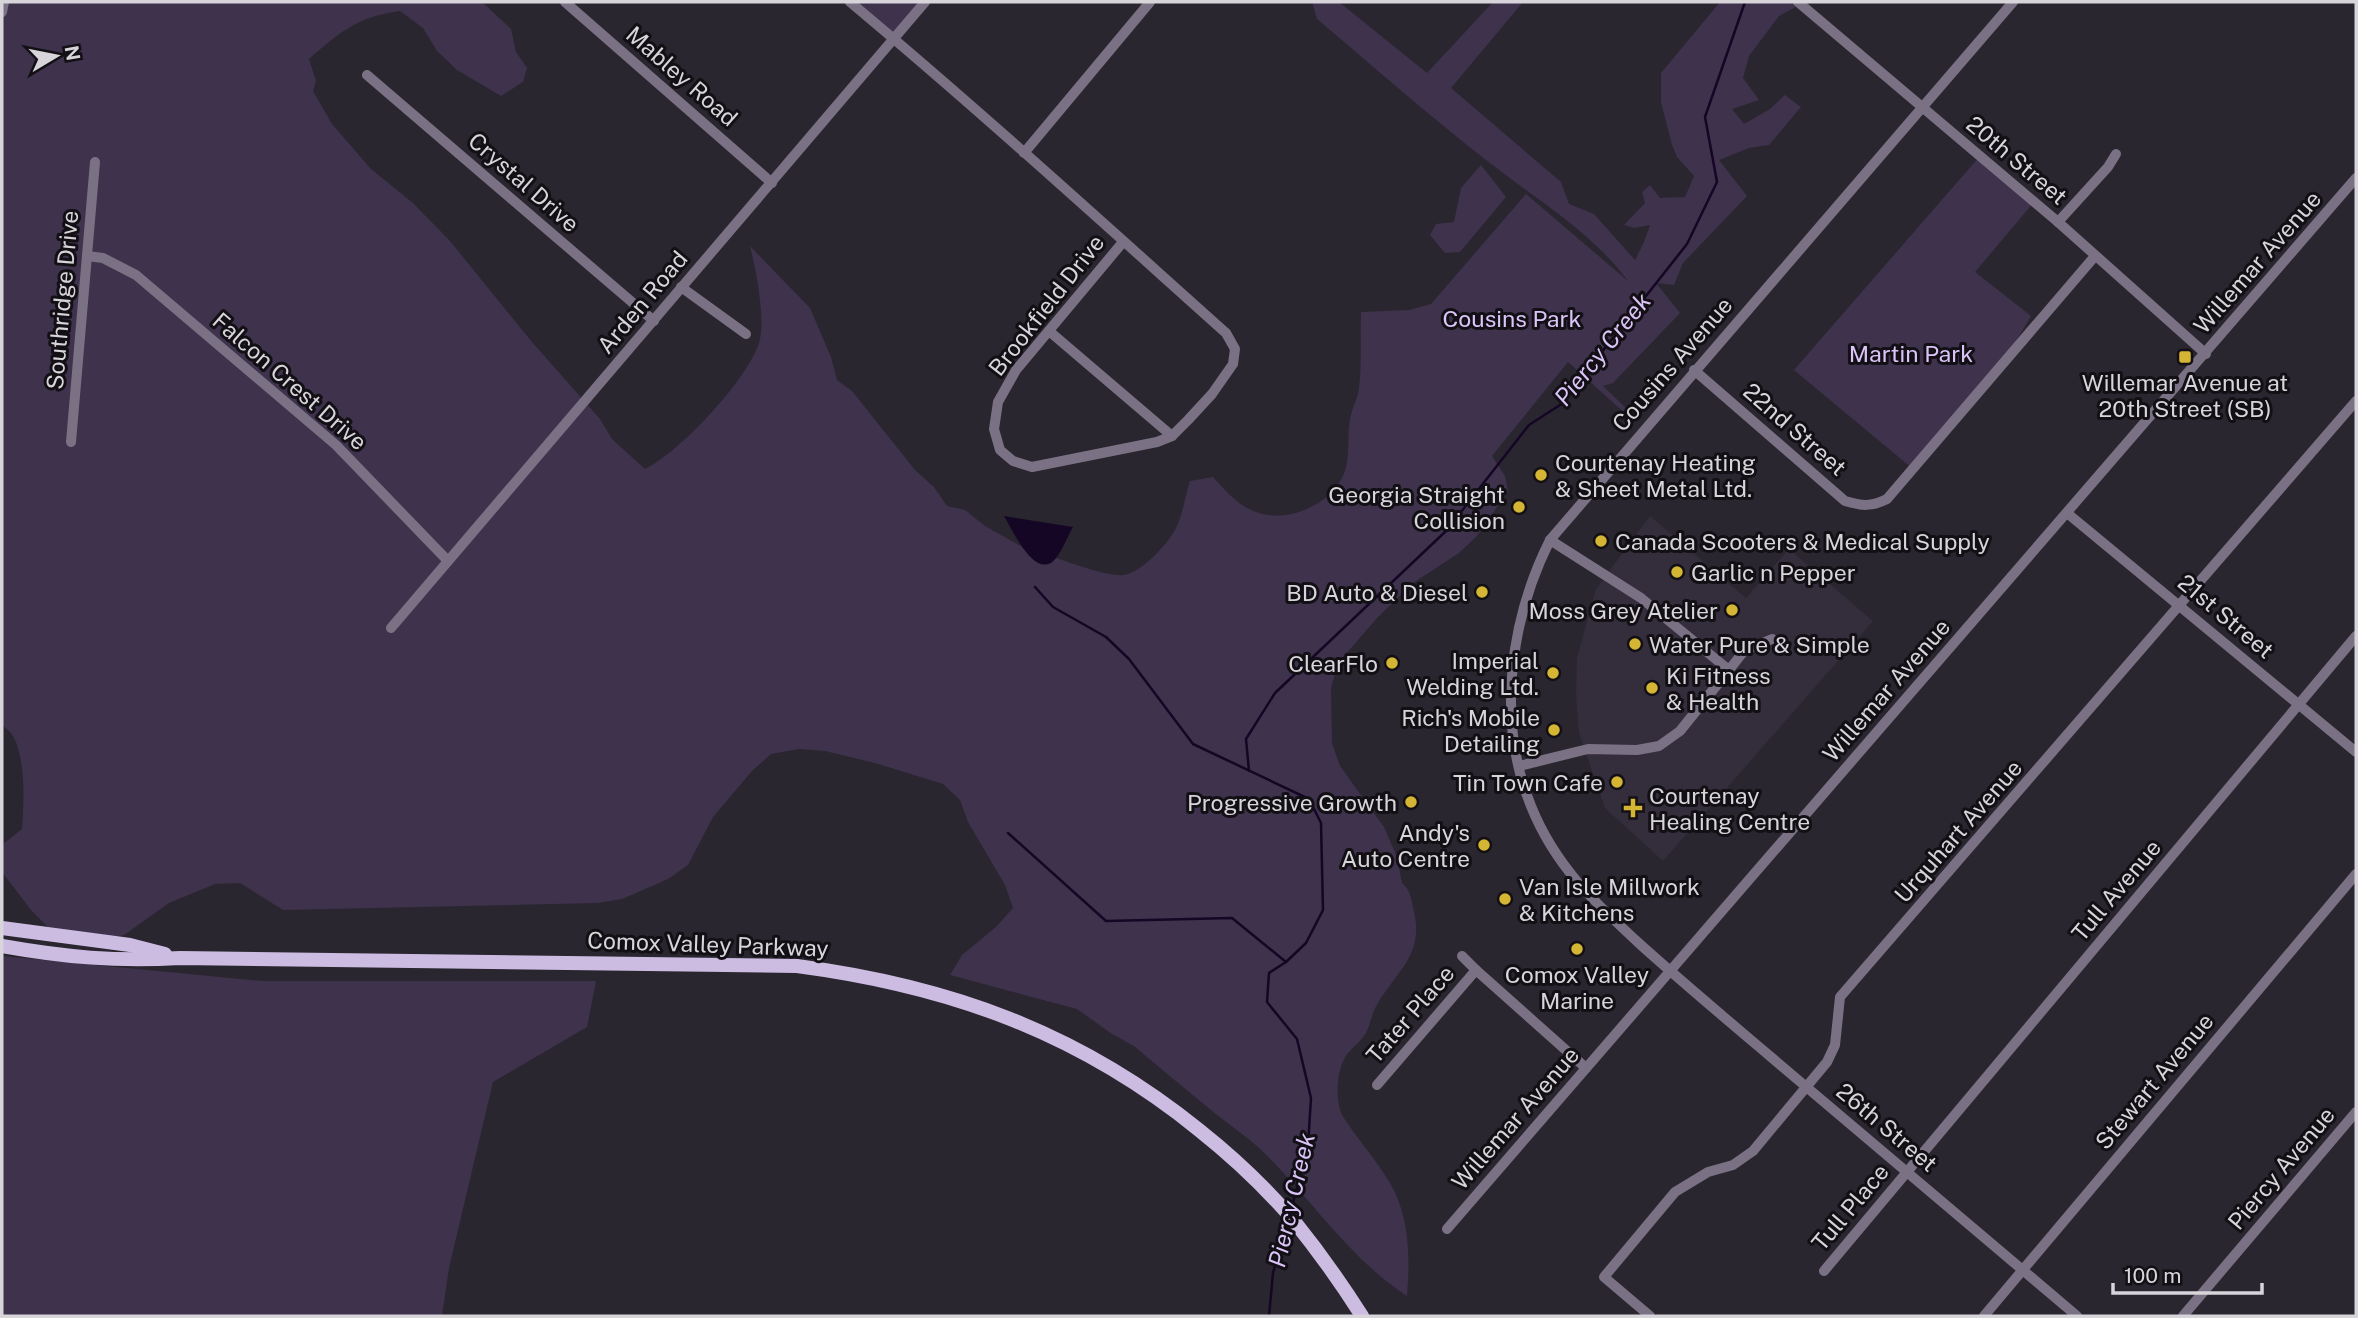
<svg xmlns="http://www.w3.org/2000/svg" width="2358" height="1318" viewBox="0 0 2358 1318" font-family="'Public Sans',sans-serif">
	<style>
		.built { fill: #342d3c }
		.green { fill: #3e324d }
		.water { fill: #160626 }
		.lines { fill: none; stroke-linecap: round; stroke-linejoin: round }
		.stream { stroke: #160626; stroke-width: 2.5 }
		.minor { stroke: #7a7284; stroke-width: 10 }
		.major { stroke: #ccbce2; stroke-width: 14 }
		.poi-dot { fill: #d5b534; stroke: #121014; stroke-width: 2.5 }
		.labels { text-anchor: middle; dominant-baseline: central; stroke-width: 6; stroke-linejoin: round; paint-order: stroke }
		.street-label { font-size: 23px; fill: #d7d4da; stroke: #121014 }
		.park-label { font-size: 23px; fill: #dac4f8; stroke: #121014 }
		.poi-label { font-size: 23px; fill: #d7d4da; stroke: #121014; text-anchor: end }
		.water-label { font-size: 24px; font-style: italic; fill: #d9c3f7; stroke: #121014 }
	</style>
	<rect width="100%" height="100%" fill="#2a262f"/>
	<!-- built -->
	<path class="built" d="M1650 516 1746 598 1789 549 1873 621 1663 861 1605 808 1579 733 1576 695 1577 658 1596 589Z"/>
	<!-- green -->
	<g class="green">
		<path d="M2 2H482L511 29 516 52 527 68 523 82 501 96 457 70 437 51 423 28 400 11C357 17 340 32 309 59L316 81 313 91 332 124 371 169 413 203 450 241 532 342 600 419 612 439 645 469C680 452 747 380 759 343 766 320 756 270 750 246L810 308 831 357 837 380 852 391 915 470 934 487 947 506 965 510 985 526 1051 563 1056 558C1071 563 1109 577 1124 575 1142 572 1168 544 1176 528 1183 514 1185 496 1190 481L1213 477C1236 503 1254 521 1291 514 1315 509 1340 492 1346 467 1350 452 1347 435 1350 419 1352 408 1358 398 1359 388 1362 363 1360 337 1361 312L1409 310 1431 304 1526 194 1628 281C1591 231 1534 198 1486 160 1428 115 1373 66 1317 19L1312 2H1339L1427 73 1493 2H1523L1451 88 1561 182 1569 204 1594 214 1635 260 1644 242 1650 225 1634 228 1624 225 1645 203 1642 192 1650 185 1660 198 1685 197 1694 176 1677 157 1672 145 1661 102V73L1720 2H1798L1801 4 1779 16 1749 56 1743 78 1759 100 1732 109 1744 124 1770 109 1785 95 1801 107 1769 145 1749 148 1719 160 1747 196 1683 263 1674 285 1656 283 1680 313 1613 383 1603 386 1632 414 1628 416 1568 362 1492 456 1505 476 1508 491 1477 536 1459 553 1413 583 1378 617 1338 663 1331 688 1332 743 1340 766 1384 827 1397 857 1402 883C1410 890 1411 897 1413 907 1425 954 1400 967 1378 1003 1372 1012 1371 1023 1366 1033 1361 1041 1354 1046 1348 1053 1336 1068 1335 1099 1342 1115 1357 1139 1376 1159 1390 1183 1410 1217 1410 1258 1407 1296 1347 1257 1310 1196 1259 1148 1246 1136 1231 1126 1217 1115 1189 1092 1161 1069 1134 1046L1112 1034 1077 1009 950 975 962 955 996 927 1013 908 1005 885 968 822 960 800 943 784 875 763 825 751 799 749 771 754 752 771 713 817 688 865 668 879 643 890 622 899 598 903 283 910 240 883 215 884 169 903 124 935 98 940 48 927 31 910 2 872 3 844 22 829C24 803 26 759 13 736 11 732 5 728 2 724Z"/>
		<path d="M850 2H925L894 38Z"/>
		<path d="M1980 156 2034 202 1975 272 2031 316 2001 366 1913 469 1794 370Z"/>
		<path d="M1481 165 1506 197 1460 252 1445 253 1430 235 1436 224 1454 222 1461 188Z"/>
		<path d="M2 956 261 981H596L587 1027 493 1082 449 1268 442 1316H2Z"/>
	</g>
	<!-- water -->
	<path class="water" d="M1004 516 1073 527C1067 537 1061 555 1052 562 1033 576 1012 529 1004 516Z"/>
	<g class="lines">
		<!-- stream -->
		<g class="stream">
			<path d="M1035 587 1053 607 1106 637 1129 659 1193 744 1309 799 1321 823 1323 910 1306 943 1286 962 1269 973 1267 1002 1297 1039 1311 1098 1308 1146 1291 1210"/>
			<path d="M1249 771 1246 739 1275 693 1446 531 1529 425 1560 405 1687 244 1717 182 1705 117 1745 2"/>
			<path d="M1008 833 1106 921 1232 918 1286 962"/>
			<path d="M1269 1316 1273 1273 1288 1220"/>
		</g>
		<!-- minor -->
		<g class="minor">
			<path d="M565 2 772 183"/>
			<path d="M850 2C978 109 1102 222 1226 333L1235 349 1233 364 1212 394 1188 420 1172 436 1157 442 1032 467 1013 461 1000 450 994 429 998 402 1016 370 1123 242"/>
			<path d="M1798 2 2058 222 2206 354"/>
			<path d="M2013 2 1550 540C1510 620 1496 721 1531 806 1555 866 1595 903 1642 946 1680 980 1719 1013 1758 1046 1864 1137 1971 1226 2077 1316"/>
			<path d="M2 12 4 2"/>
			<path d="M367 75 654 321"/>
			<path d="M1024 153 1150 2"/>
			<path d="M2058 222 2108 167 2116 154"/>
			<path d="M87 256 103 258 136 275 336 445 448 561"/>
			<path d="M681 287 746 334"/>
			<path d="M1049 331 1172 436"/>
			<path d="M1694 370 1845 501C1862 506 1871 507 1887 499L2095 256"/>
			<path d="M71 442 95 162"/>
			<path d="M2067 513 2356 752"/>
			<path d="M391 628 925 2"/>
			<path d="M1729 670 1744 651 1772 639"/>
			<path d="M1519 766 1588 749 1637 750 1659 746 1680 731 1729 670 1641 598 1550 540"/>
			<path d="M1462 956 1476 970"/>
			<path d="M1377 1085 1476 970 1586 1068"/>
			<path d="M1447 1229 2356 178"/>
			<path d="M1824 1271 2356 636"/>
			<path d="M1650 1316 1604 1277 1675 1192 1708 1172 1733 1165 1753 1151 1827 1062 1835 1045 1840 997 2356 401"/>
			<path d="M1984 1316 2356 874"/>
			<path d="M2183 1316 2356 1112"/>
		</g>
		<!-- major -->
		<g class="major">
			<path d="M2 928 130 945 165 954"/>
			<path d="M2 946C64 957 117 962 180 958L797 966C949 986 1078 1032 1199 1130 1233 1157 1266 1188 1294 1221 1319 1252 1341 1283 1362 1316"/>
		</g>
	</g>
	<!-- markers -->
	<g class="poi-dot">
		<rect x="2178" y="350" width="14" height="14" rx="3.5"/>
		<circle cx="1541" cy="475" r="7"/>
		<circle cx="1519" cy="507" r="7"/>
		<circle cx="1601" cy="541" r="7"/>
		<circle cx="1677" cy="572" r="7"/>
		<circle cx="1482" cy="592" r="7"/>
		<circle cx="1732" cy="610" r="7"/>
		<circle cx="1635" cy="644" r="7"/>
		<circle cx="1392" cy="663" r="7"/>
		<circle cx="1553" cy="673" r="7"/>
		<circle cx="1652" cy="688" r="7"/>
		<circle cx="1554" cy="730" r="7"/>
		<circle cx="1617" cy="782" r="7"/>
		<circle cx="1411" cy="802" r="7"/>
		<path d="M1629.5 797.5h7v7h7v7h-7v7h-7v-7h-7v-7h7z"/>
		<circle cx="1484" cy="845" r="7"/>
		<circle cx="1505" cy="899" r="7"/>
		<circle cx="1577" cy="949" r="7"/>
	</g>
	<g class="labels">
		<!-- street labels -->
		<g class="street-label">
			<text transform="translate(682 76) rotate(41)">Mabley Road</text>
			<text transform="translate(2017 160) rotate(40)">20th Street</text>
			<text transform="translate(524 182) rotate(41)">Crystal Drive</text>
			<text transform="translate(2257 262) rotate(-49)">Willemar Avenue</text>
			<text transform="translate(62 300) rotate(-85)">Southridge Drive</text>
			<text transform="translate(642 302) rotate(-50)">Arden Road</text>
			<text transform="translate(1046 305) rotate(-52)">Brookfield Drive</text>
			<text transform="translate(1672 364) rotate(-49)">Cousins Avenue</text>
			<text transform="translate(290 381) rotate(41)">Falcon Crest Drive</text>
			<text transform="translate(1795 429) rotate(41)">22nd Street</text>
			<text transform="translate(2226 616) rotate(40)">21st Street</text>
			<text transform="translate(1886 690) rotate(-49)">Willemar Avenue</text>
			<text transform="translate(1958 831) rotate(-49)">Urquhart Avenue</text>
			<text transform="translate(2116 890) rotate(-50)">Tull Avenue</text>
			<text transform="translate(708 944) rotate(2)">Comox Valley Parkway</text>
			<text transform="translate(1410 1014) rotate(-49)">Tater Place</text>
			<text transform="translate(2154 1081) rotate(-50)">Stewart Avenue</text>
			<text transform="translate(1515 1118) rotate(-49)">Willemar Avenue</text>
			<text transform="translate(1887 1127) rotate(40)">26th Street</text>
			<text transform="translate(2281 1168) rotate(-50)">Piercy Avenue</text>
			<text transform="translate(1850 1207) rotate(-50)">Tull Place</text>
		</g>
		<!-- park labels -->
		<g class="park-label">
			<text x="1512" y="318">Cousins Park</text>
			<text x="1911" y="353">Martin Park</text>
		</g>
		<!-- poi labels -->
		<g class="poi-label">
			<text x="2185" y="382" text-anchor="middle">Willemar Avenue at<tspan x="2185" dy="26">20th Street (SB)</tspan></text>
			<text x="1555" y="462" text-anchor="start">Courtenay Heating<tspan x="1555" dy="26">&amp; Sheet Metal Ltd.</tspan></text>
			<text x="1505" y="494">Georgia Straight<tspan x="1505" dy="26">Collision</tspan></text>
			<text x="1615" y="541" text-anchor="start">Canada Scooters &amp; Medical Supply</text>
			<text x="1691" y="572" text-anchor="start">Garlic n Pepper</text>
			<text x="1468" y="592">BD Auto &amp; Diesel</text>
			<text x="1718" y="610">Moss Grey Atelier</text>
			<text x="1649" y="644" text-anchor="start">Water Pure &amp; Simple</text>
			<text x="1539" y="660">Imperial<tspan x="1539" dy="26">Welding Ltd.</tspan></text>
			<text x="1378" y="663">ClearFlo</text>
			<text x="1666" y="675" text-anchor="start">Ki Fitness<tspan x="1666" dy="26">&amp; Health</tspan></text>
			<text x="1540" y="717">Rich's Mobile<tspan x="1540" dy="26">Detailing</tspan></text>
			<text x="1603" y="782">Tin Town Cafe</text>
			<text x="1649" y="795" text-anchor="start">Courtenay<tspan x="1649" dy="26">Healing Centre</tspan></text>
			<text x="1397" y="802">Progressive Growth</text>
			<text x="1470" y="832">Andy's<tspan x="1470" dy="26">Auto Centre</tspan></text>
			<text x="1519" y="886" text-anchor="start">Van Isle Millwork<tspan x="1519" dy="26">&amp; Kitchens</tspan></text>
			<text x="1577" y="974" text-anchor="middle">Comox Valley<tspan x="1577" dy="26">Marine</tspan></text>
		</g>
		<!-- water labels -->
		<g class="water-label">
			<text transform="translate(1602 349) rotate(-51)">Piercy Creek</text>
			<text transform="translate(1291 1200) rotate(-77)">Piercy Creek</text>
		</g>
	</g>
	<!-- border -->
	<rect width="2358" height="1318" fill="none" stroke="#d7d4da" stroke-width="7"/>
	<!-- north arrow -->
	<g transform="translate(56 56) rotate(80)" stroke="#121014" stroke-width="5" paint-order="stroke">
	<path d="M0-5L12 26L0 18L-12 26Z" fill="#d7d4da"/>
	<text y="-10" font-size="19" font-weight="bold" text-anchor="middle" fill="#d7d4da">N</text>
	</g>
	<!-- scale -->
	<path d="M2113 1283v10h149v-10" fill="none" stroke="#d7d4da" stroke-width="3.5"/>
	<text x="2124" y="1283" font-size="21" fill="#d7d4da" stroke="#121014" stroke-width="5" paint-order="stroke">100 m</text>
</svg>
